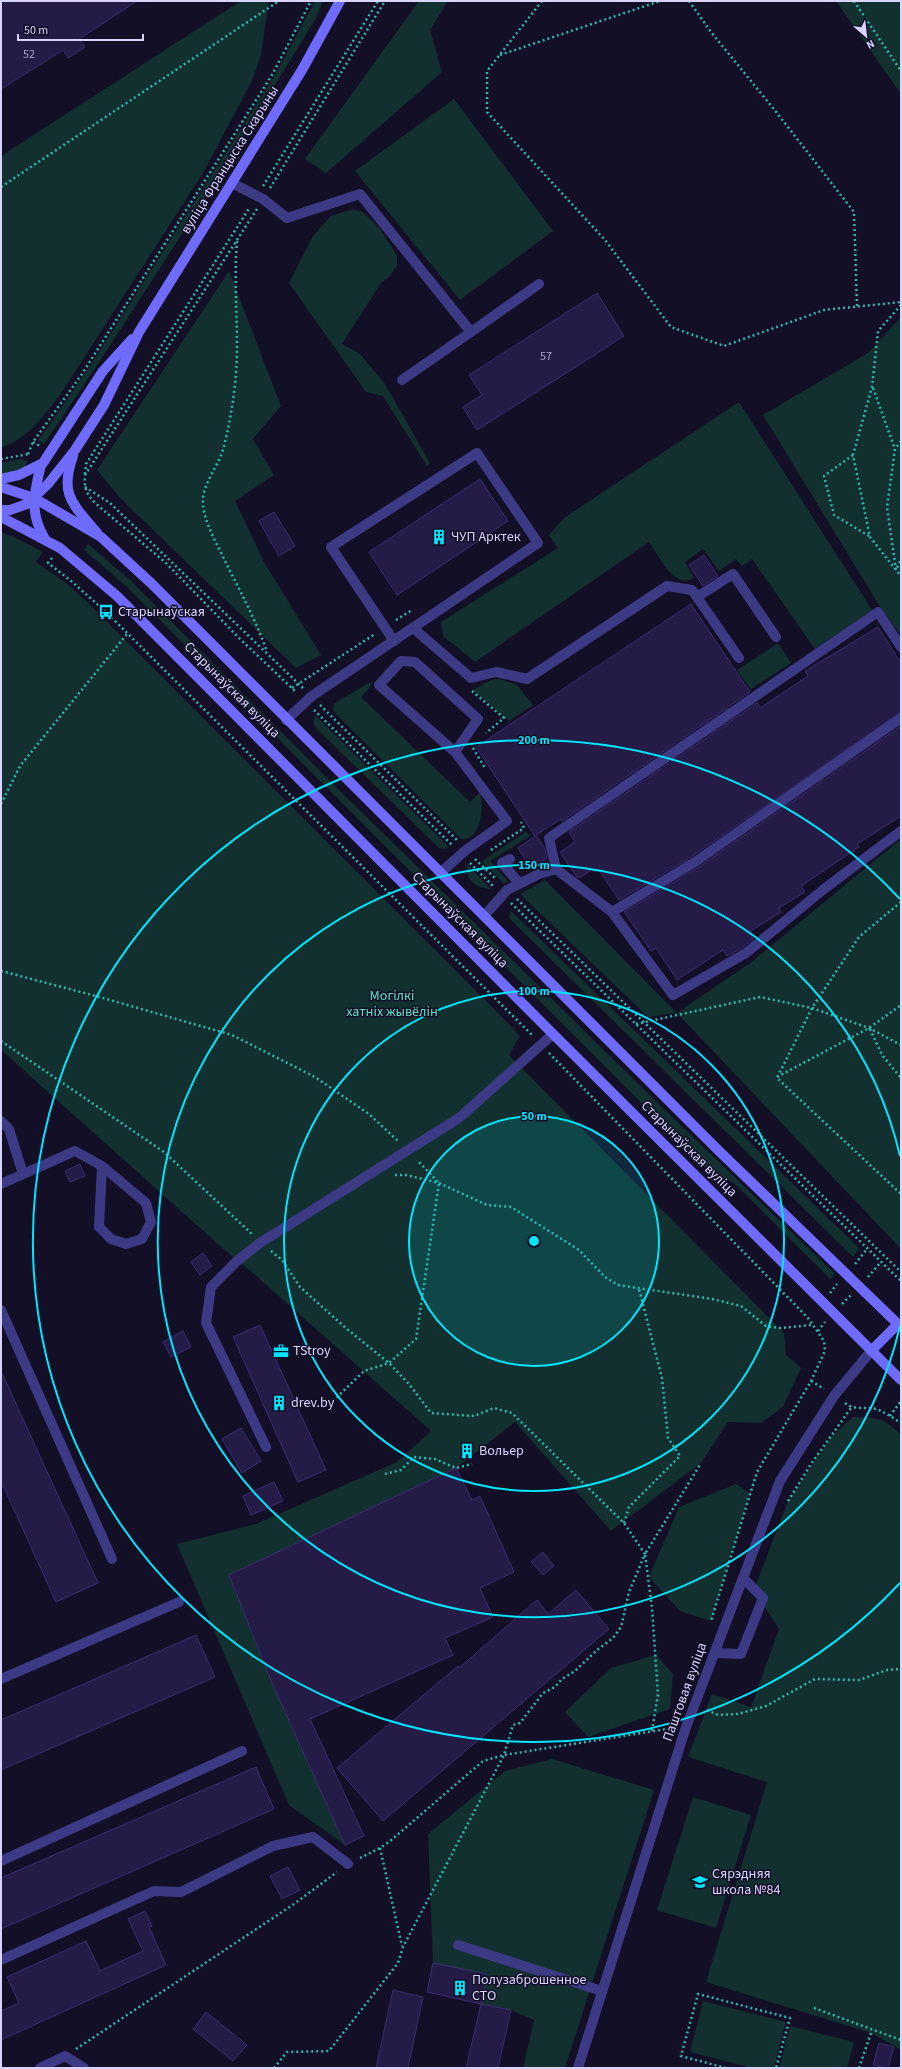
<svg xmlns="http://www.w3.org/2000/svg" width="902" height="2069" viewBox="0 0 902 2069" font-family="'Source Sans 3',sans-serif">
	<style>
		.green { fill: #12302f }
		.building { fill: #241b47; stroke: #3b2d73 }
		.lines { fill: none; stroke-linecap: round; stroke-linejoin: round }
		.path { stroke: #2fb8b0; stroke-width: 2.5; stroke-dasharray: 2 3; stroke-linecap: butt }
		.service { stroke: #3d3a85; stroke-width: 10 }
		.minor { stroke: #3d3a85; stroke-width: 10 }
		.secondary { stroke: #6f6bff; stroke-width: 10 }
		.ring { fill: none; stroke: #00e5ff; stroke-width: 2 }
		.labels { text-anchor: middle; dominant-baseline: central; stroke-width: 3; stroke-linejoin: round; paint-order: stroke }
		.number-label { font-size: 12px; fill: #aca6d1 }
		.street-label { font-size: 14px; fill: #d9d4ff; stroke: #130f26 }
		.poi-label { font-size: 14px; fill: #d9d4ff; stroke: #130f26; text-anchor: start }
		.park-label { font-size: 14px; fill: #5fe0c0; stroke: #130f26 }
		.centre { fill: #00e5ff; stroke: #130f26; stroke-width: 2 }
		.ring-label { font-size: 12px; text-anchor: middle; font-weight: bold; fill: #00e5ff; stroke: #130f26; stroke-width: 3; stroke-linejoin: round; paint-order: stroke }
	</style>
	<rect width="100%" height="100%" fill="#130f26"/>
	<!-- green -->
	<g class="green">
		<path d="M241 1H269L261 55 252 81 203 173 62 392C44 416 30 437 1 448V156Z"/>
		<path d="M315 1H323L316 18C228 162 139 305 44 444L38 441 92 363 275 75Z"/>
		<path d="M419 1H448L430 30 442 72 326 173 305 159Z"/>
		<path d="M836 1H901V94Z"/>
		<path d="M454 99 553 231 460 300 355 171Z"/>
		<path d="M352 209 363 212 380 229 397 255V265L390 276 380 284 342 344 360 354 385 384 430 463 427 466 383 396 366 392 289 283 313 236 331 216Z"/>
		<path d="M229 271 281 406 253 439 274 475 235 501 264 562 321 655 296 668 120 498 97 470Z"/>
		<path d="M901 317V635L879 605 763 415 868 353Z"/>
		<path d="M739 402 872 610 815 649 752 559 742 566 736 559 719 571 703 549 685 562 694 578C673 590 659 555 649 542L475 662 443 636 441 622 558 548 549 535 564 518Z"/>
		<path d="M21 459 28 462 23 469 1 475V463Z"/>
		<path d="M1 532 18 539 43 552 36 562 66 583 86 601 510 1025 520 1036 509 1055 784 1333 786 1355 801 1368 783 1407 761 1423 728 1422 701 1463 611 1531 515 1422 456 1468 229 1575 272 1683 345 1845 289 1805 177 1544 256 1524 397 1462 431 1431 246 1267 237 1261 1 1050Z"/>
		<path d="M88 544 131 581 338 789 663 1108 835 1274 830 1279 734 1183 712 1174 127 587 84 550Z"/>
		<path d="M778 643 791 663 751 689 737 670Z"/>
		<path d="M500 679 517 685 533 705 509 721 473 690 491 680Z"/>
		<path d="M370 682 371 686 361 697 470 802 480 792C484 805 482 841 461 839L335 713 333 707 335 703Z"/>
		<path d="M315 715 449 847 445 849 439 848 317 729 313 722Z"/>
		<path d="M526 832 530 836 490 861 508 881 503 883 482 861Z"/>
		<path d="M901 839V1249L677 1013 648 1017 520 894 545 880 677 1013 750 963Z"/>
		<path d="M467 864 491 889C477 888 464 880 467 864Z"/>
		<path d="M510 910 859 1248 853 1257 509 918Z"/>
		<path d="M853 1417C877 1418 883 1417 901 1435V2050L871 2033 706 1982 767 1782 688 1757 712 1694 751 1707 779 1629 754 1590 788 1501 831 1437Z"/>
		<path d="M736 1484 750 1493 711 1621 680 1611 649 1577 679 1507Z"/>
		<path d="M656 1655 673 1674 670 1709 588 1737 565 1712 611 1668Z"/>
		<path d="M552 1759 654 1790 565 2068H523L534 2020 511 2010 481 2004 487 1974 433 1963 428 1834 505 1771Z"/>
		<path d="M693 1797 751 1815 716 1928 657 1910Z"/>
		<path d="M703 2001 786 2022 774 2068H752L690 2052Z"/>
		<path d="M790 2026 854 2042 847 2068H779Z"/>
	</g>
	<!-- building -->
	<g class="building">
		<path d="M8 1H137L79 39 85 47 68 58 63 50 1 89V6Z"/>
		<path d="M597 293 624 336 477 430 463 407 482 395 469 375Z"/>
		<path d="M480 479 508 521 397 595 369 552Z"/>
		<path d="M274 512 295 546 279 556 259 521Z"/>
		<path d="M704 555 718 576 703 586 689 565Z"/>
		<path d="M691 604 750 692 562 821 561 819 536 835 545 849 547 858 531 869 518 848 535 836 476 747Z"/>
		<path d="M878 627 901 663V712L691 857 619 900 599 870 595 872 593 869 579 878 576 876 560 852 575 842 569 832 757 703 760 708 808 676 805 671Z"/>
		<path d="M901 726V816L857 844 859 847 801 886 805 892 779 908 781 912 749 932 753 939 742 948 727 956 723 950 677 980 656 948 651 951 624 912 699 867Z"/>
		<path d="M80 1164 85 1176 70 1182 65 1171Z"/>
		<path d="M203 1253 212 1266 200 1275 191 1262Z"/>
		<path d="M260 1325 326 1470 298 1482 233 1337Z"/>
		<path d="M183 1331 191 1347 171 1357 163 1342Z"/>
		<path d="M1 1371 98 1583 56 1602 1 1481Z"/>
		<path d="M241 1428 261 1461 242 1473 222 1439Z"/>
		<path d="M456 1468 472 1500 480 1496 514 1572 480 1588 493 1617 445 1638 453 1655 310 1719 364 1836 345 1845 272 1683 229 1575Z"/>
		<path d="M274 1482 283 1501 251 1515 243 1496Z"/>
		<path d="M543 1552 554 1566 543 1575 531 1562Z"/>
		<path d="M576 1590 609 1629 383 1821 337 1768 458 1666 459 1668 537 1600 548 1614Z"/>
		<path d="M196 1635 215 1677 1 1770V1720Z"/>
		<path d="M256 1767 274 1809 1 1929V1878Z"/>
		<path d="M288 1867 300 1890 282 1899 270 1876Z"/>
		<path d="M145 1911 152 1926 149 1927 166 1965 1 2040V2011L19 2003 7 1977 86 1941 100 1971 143 1951 128 1919Z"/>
		<path d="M433 1963 487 1974 481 2004 427 1992Z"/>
		<path d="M393 1990 423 1997 408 2068H376Z"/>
		<path d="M481 2004 511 2010 498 2068H466Z"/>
		<path d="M206 2012 247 2045 233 2061 193 2029Z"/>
		<path d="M879 2043 894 2047 888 2068 873 2065Z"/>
	</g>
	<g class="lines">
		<!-- path -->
		<g class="path">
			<path d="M542 1 487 71V112L605 240 671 327 724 346 824 310 901 302"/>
			<path d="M689 1 711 32 777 113 854 212 857 307"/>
			<path d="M854 1 901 71"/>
			<path d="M500 55 660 1"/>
			<path d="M263 186 378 1"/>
			<path d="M1 187 279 1"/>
			<path d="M270 188 385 1"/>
			<path d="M257 209 85 475C84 488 86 493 95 503L166 563 240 639 296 692"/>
			<path d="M237 241C234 276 237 311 237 347 237 379 232 414 224 446 219 467 201 484 203 505 205 524 217 544 225 561 240 591 256 620 267 652"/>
			<path d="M901 305 878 331 872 387 853 455 870 537 896 570 901 559"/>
			<path d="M873 388 895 449"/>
			<path d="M901 441 895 449 887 507 896 570 901 576"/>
			<path d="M33 442 40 446"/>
			<path d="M28 454 33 442 82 374 272 75 311 1"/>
			<path d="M853 455 824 476 834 515 869 536"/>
			<path d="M1 459 29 454"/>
			<path d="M85 474 86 464 250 207"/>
			<path d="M85 487 110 503 303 688"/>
			<path d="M52 558 48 563 70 580 106 612 532 1035"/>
			<path d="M396 620 412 610"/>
			<path d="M292 688 375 634"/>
			<path d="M472 691 504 718 486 733"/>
			<path d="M320 705 458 841"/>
			<path d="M314 710 452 845"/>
			<path d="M473 748 485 768"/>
			<path d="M1 804 20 766 127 634"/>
			<path d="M491 850 524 828 521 822"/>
			<path d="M475 859 496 879"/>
			<path d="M470 863 493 886"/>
			<path d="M517 899 901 1272"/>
			<path d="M901 902 859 937 812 1008 777 1078 901 1194"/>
			<path d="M511 903 901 1281"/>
			<path d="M1 971 96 996 232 1035 315 1077 369 1114 398 1141"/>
			<path d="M636 1024 760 997 812 1008 869 1028 901 1045"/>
			<path d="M870 1029 882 1055 901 1078"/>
			<path d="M1 1041 164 1152 252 1234"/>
			<path d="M549 1053 808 1318 824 1341 825 1351 811 1381 757 1472 711 1621"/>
			<path d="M777 1077 869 1028 901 1005"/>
			<path d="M395 1175H406L439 1183 487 1205 511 1207 579 1250 605 1277 618 1285 712 1299 741 1306 766 1326 780 1328 812 1325"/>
			<path d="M271 1251 282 1260 300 1287 347 1329 389 1363 409 1384 431 1413 474 1416 494 1408 512 1413 624 1523 645 1554 629 1592 621 1627 613 1638 597 1650 575 1671 562 1679 555 1687 543 1693 520 1723 513 1725 504 1755 403 1947 398 1963 329 2051 287 2052 274 2068"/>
			<path d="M855 1264 867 1249"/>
			<path d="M868 1277 881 1262"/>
			<path d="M830 1293 837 1284"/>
			<path d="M842 1304 851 1295"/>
			<path d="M818 1331 825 1322"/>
			<path d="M811 1381 824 1389"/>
			<path d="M333 1401 364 1371 389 1363 416 1339 439 1183 417 1160"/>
			<path d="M845 1403C855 1411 864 1406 876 1409 885 1412 893 1418 901 1423"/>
			<path d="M890 1416 901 1401"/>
			<path d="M385 1474 401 1470 414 1457 435 1459 456 1468 472 1464"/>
			<path d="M788 1501 811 1464 851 1408"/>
			<path d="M624 1523 629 1507 680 1456 668 1438 662 1378 639 1289"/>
			<path d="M707 1710 718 1715 738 1714 766 1706 815 1679 859 1680 887 1670 901 1669"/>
			<path d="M652 1731 658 1694 652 1608 645 1554 701 1463"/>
			<path d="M380 1848 402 1946"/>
			<path d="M360 1858 380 1848 389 1842 483 1761 504 1755 673 1728"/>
			<path d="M814 2008 901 2040"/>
			<path d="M76 2049 294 1904 337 1872"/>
			<path d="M726 2068 681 2056 698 1994 790 2018 776 2068"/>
			<path d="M859 2068 872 2030"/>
		</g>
		<!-- service -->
		<g class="service">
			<path d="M232 183 263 199 287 218 360 194 471 332 539 284"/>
			<path d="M402 380 471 332"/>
			<path d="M697 597 733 574 776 637"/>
			<path d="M413 628 471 678 496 672 527 679 667 586 692 590 739 658"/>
			<path d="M901 647 878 612 549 838 556 869 612 912 673 995 746 953 824 889 901 831"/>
			<path d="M286 720 312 696 538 543 477 453 331 547 394 641"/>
			<path d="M510 859 502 863 519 883"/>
			<path d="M440 873 466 850 507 821 455 752 379 685 401 661 415 662 478 719 455 752"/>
			<path d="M612 912 695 862 901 718"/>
			<path d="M484 916 507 890 539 874 556 869"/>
			<path d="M1 1121 9 1129 23 1174"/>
			<path d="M1 1184 75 1151 102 1166 146 1203 151 1222 142 1239 126 1244 111 1239 99 1227 102 1166"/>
			<path d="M1 1310 112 1559"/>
			<path d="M266 1447 206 1323 211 1287 237 1261 260 1243 459 1118 553 1034"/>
			<path d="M715 1653 741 1654 763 1598 743 1578"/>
			<path d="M1 1679 179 1602"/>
			<path d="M1 1861 242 1751"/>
			<path d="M458 1945 602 1991"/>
			<path d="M1 1960 154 1891 181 1892 273 1846 313 1837 348 1864"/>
			<path d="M40 2068 65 2056 84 2068"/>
		</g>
		<!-- minor -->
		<path class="minor" d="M578 2068 685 1730 780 1481 834 1396 871 1351"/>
		<!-- secondary -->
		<g class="secondary">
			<path d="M73 456C59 495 73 504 97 533"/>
			<path d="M41 465C34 493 29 513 45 539"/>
			<path d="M1 479 19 475 43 463 103 371 132 339"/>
			<path d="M1 487 34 498 101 537 152 584 718 1150 901 1327"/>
			<path d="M1 510H10L27 504 48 484 75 450 104 405 139 332 302 70 340 1"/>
			<path d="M1 517 60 548 117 596 553 1034 901 1380"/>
			<path d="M871 1351 898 1324"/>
		</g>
	</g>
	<!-- distance rings -->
	<circle cx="534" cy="1241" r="125" fill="#00e5ff" fill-opacity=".12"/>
	<g class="ring">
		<circle cx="534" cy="1241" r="125"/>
		<circle cx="534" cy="1241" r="250"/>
		<path d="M900 1326A376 376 0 1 1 900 1156"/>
		<path d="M900 1583A501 501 0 1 1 900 899"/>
	</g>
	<!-- icons -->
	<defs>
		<g id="building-bare" transform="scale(1.2)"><path d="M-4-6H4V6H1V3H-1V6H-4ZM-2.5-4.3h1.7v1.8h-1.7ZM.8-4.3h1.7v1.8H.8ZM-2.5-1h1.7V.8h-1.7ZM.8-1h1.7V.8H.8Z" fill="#00e5ff" stroke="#130f26" stroke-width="2.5" paint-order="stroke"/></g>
		<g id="bus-bare" transform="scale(1.2)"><path d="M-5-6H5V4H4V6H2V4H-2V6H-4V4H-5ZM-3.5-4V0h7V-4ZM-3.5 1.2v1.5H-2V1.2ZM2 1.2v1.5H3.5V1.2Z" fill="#00e5ff" stroke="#130f26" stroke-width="2.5" paint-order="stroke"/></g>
		<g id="office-bare" transform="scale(1.2)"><path d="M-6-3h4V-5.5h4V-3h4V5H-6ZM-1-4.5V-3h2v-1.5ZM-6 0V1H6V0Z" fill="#00e5ff" stroke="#130f26" stroke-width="2.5" paint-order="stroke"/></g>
		<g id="school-bare" transform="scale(1.2)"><path d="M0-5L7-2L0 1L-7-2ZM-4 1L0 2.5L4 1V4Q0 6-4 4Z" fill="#00e5ff" stroke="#130f26" stroke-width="2.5" paint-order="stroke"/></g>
	</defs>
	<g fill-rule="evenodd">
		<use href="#building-bare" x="439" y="537"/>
		<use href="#bus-bare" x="106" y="612"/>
		<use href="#office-bare" x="281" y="1351"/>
		<use href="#building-bare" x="279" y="1403"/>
		<use href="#building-bare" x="467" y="1451"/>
		<use href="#school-bare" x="700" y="1882"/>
		<use href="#building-bare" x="460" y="1988"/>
	</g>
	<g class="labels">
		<!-- number labels -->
		<g class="number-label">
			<text x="29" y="54">52</text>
			<text x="546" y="356">57</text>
		</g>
		<!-- street labels -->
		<g class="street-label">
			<text transform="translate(230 160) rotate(-58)">вуліца Францыска Скарыны</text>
			<text transform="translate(232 690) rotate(45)">Старынаўская вуліца</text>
			<text transform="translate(460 920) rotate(45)">Старынаўская вуліца</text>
			<text transform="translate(689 1149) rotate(45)">Старынаўская вуліца</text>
			<text transform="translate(685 1692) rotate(-70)">Паштовая вуліца</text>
		</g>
		<!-- poi labels -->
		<g class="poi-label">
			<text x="451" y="537">ЧУП Арктек</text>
			<text x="118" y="612">Старынаўская</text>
			<text x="293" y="1351">TStroy</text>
			<text x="291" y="1403">drev.by</text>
			<text x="479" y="1451">Вольер</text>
			<text x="712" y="1874">Сярэдняя<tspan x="712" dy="16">школа №84</tspan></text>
			<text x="472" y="1980">Полузаброшенное<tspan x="472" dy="16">СТО</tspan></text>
		</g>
		<!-- park labels -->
		<g class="park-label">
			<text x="392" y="996">Могілкі<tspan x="392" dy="16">хатніх жывёлін</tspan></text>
		</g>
	</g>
	<circle cx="534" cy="1241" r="6" class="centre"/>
	<g class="ring-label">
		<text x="534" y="744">200 m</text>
		<text x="534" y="869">150 m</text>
		<text x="534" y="995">100 m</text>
		<text x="534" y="1120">50 m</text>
	</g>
	<!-- border -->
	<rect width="902" height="2069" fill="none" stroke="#d9d4ff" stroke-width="4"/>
	<!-- north arrow -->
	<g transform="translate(866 36) rotate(152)" stroke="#130f26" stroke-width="3" paint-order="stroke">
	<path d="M0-3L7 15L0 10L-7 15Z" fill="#d9d4ff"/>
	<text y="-6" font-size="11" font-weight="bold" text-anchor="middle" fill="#d9d4ff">N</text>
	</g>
	<!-- scale -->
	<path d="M18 34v6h125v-6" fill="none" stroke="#d9d4ff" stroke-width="2"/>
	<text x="24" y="34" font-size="12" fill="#d9d4ff" stroke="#130f26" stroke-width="3" paint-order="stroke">50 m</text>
</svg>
